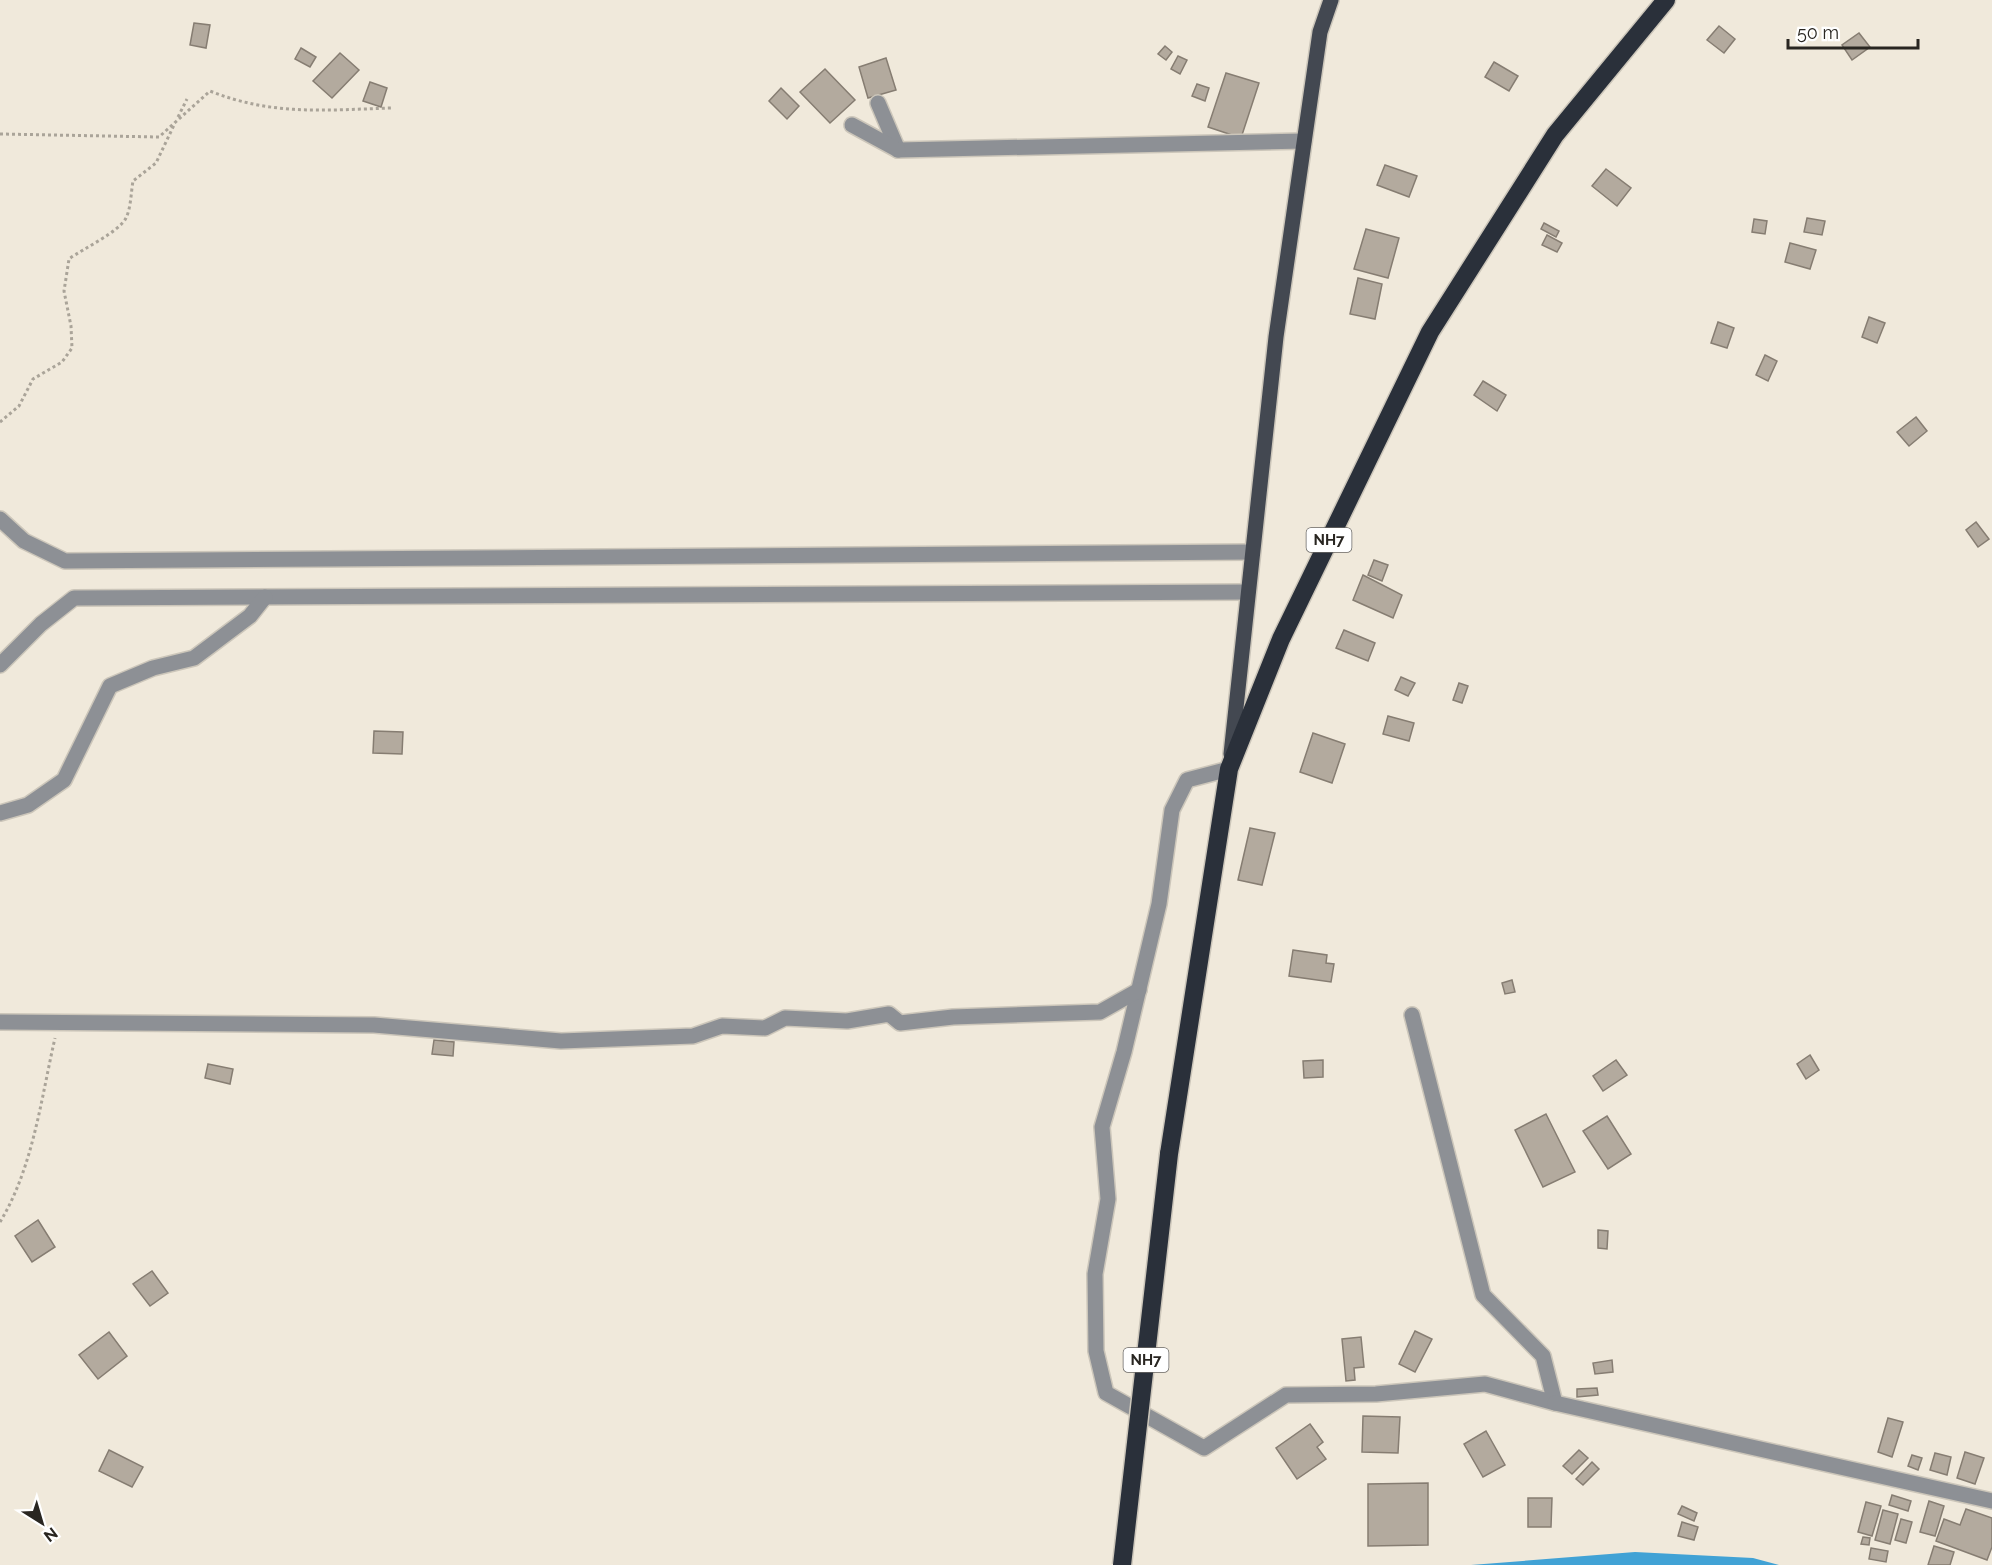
<svg xmlns="http://www.w3.org/2000/svg" width="1992" height="1565" viewBox="0 0 1992 1565" font-family="Raleway,sans-serif">
	<style>
		.water { fill: #41a2d5 }
		.building { fill: #b3aa9e; stroke: #867d72; stroke-width: 1.5 }
		.lines { fill: none; stroke-linecap: round; stroke-linejoin: round }
		.minor-casing { stroke: #ccc6ba; stroke-width: 18 }
		.major-casing { stroke: #ccc6ba; stroke-width: 18 }
		.highway-casing { stroke: #ccc6ba; stroke-width: 21 }
		.path { stroke: #aaa499; stroke-width: 3; stroke-dasharray: 3 3; stroke-linecap: butt }
		.minor { stroke: #8d9095; stroke-width: 15 }
		.major { stroke: #434851; stroke-width: 15 }
		.highway { stroke: #2a303a; stroke-width: 18 }
		.highway-bridge-casing { stroke: #ccc6ba; stroke-width: 21; stroke-linecap: butt }
		.highway-bridge { stroke: #2a303a; stroke-width: 18 }
		.labels { text-anchor: middle; dominant-baseline: central; stroke-width: 4.5; stroke-linejoin: round; paint-order: stroke }
		.shield { fill: #fff; stroke: #696764; stroke-width: 1.5 }
		.shield-label { font-size: 15px; font-weight: bold; fill: #292621 }
	</style>
	<rect width="100%" height="100%" fill="#f0e9db"/>
	<!-- water -->
	<path class="water" d="M1635 1552 1753 1558 1779 1565H1471Z"/>
	<!-- building -->
	<g class="building">
		<path d="M194 23 210 25 206 48 190 45Z"/>
		<path d="M1719 26 1735 39 1724 53 1707 40Z"/>
		<path d="M1859 33 1870 47 1852 60 1842 45Z"/>
		<path d="M1165 46 1172 52 1166 60 1158 54Z"/>
		<path d="M301 48 316 57 310 67 295 59Z"/>
		<path d="M340 53 359 70 332 98 313 81Z"/>
		<path d="M1178 56 1187 60 1180 74 1171 69Z"/>
		<path d="M886 58 896 90 868 98 859 67Z"/>
		<path d="M1494 62 1518 76 1509 91 1485 77Z"/>
		<path d="M825 69 855 100 830 123 800 92Z"/>
		<path d="M1226 73 1259 83 1241 138 1208 127Z"/>
		<path d="M370 82 387 88 381 107 363 101Z"/>
		<path d="M1197 84 1209 88 1205 101 1192 96Z"/>
		<path d="M781 88 799 106 787 119 769 101Z"/>
		<path d="M1385 165 1417 176 1409 197 1377 185Z"/>
		<path d="M1606 169 1631 188 1617 206 1592 186Z"/>
		<path d="M1807 218 1825 221 1822 235 1804 232Z"/>
		<path d="M1754 219 1767 221 1765 234 1752 232Z"/>
		<path d="M1544 223 1559 231 1556 237 1541 229Z"/>
		<path d="M1366 229 1399 238 1388 278 1354 269Z"/>
		<path d="M1547 235 1562 243 1557 252 1542 245Z"/>
		<path d="M1790 243 1816 250 1810 269 1785 262Z"/>
		<path d="M1358 278 1382 284 1375 319 1350 314Z"/>
		<path d="M1869 317 1885 323 1877 343 1862 337Z"/>
		<path d="M1718 322 1734 328 1727 348 1711 343Z"/>
		<path d="M1765 355 1777 361 1768 381 1756 375Z"/>
		<path d="M1483 381 1506 395 1497 411 1474 395Z"/>
		<path d="M1916 417 1927 431 1909 446 1897 432Z"/>
		<path d="M1976 522 1989 539 1978 547 1966 530Z"/>
		<path d="M1374 560 1388 565 1382 581 1368 575Z"/>
		<path d="M1363 575 1402 595 1393 618 1353 600Z"/>
		<path d="M1344 630 1375 643 1368 661 1336 648Z"/>
		<path d="M1401 677 1415 683 1408 696 1395 690Z"/>
		<path d="M1459 683 1468 686 1462 703 1453 700Z"/>
		<path d="M1388 716 1414 723 1409 741 1383 734Z"/>
		<path d="M374 731 403 732 402 754 373 753Z"/>
		<path d="M1313 733 1345 744 1332 783 1300 772Z"/>
		<path d="M1250 828 1275 833 1262 885 1238 880Z"/>
		<path d="M1293 950 1327 955 1326 963 1334 964 1331 982 1289 976Z"/>
		<path d="M1512 980 1515 992 1505 994 1502 983Z"/>
		<path d="M434 1040 454 1042 453 1056 432 1054Z"/>
		<path d="M1810 1055 1819 1070 1806 1079 1797 1064Z"/>
		<path d="M1323 1060V1077L1304 1078 1303 1061Z"/>
		<path d="M1616 1060 1627 1075 1603 1091 1593 1076Z"/>
		<path d="M208 1064 233 1069 230 1084 205 1078Z"/>
		<path d="M1546 1114 1575 1172 1543 1187 1515 1130Z"/>
		<path d="M1607 1116 1631 1154 1608 1169 1583 1131Z"/>
		<path d="M38 1220 55 1247 32 1262 15 1236Z"/>
		<path d="M1598 1230 1608 1231 1607 1249 1598 1248Z"/>
		<path d="M152 1271 168 1293 150 1306 133 1284Z"/>
		<path d="M1415 1331 1432 1339 1415 1372 1399 1364Z"/>
		<path d="M109 1332 127 1356 98 1379 79 1355Z"/>
		<path d="M1361 1337 1364 1367 1354 1368 1355 1380 1346 1381 1342 1339Z"/>
		<path d="M1612 1360 1613 1372 1595 1374 1593 1363Z"/>
		<path d="M1597 1388 1598 1395 1577 1397V1389Z"/>
		<path d="M1363 1416 1400 1417 1398 1453 1362 1452Z"/>
		<path d="M1888 1418 1903 1422 1892 1457 1878 1452Z"/>
		<path d="M1310 1424 1323 1442 1317 1447 1326 1459 1297 1479 1276 1448Z"/>
		<path d="M1486 1431 1505 1465 1483 1477 1464 1444Z"/>
		<path d="M109 1450 143 1467 132 1487 99 1471Z"/>
		<path d="M1579 1450 1588 1458 1572 1474 1563 1466Z"/>
		<path d="M1965 1452 1984 1458 1975 1484 1957 1478Z"/>
		<path d="M1935 1453 1951 1457 1947 1475 1930 1470Z"/>
		<path d="M1912 1455 1922 1458 1918 1470 1908 1466Z"/>
		<path d="M1592 1462 1599 1469 1583 1485 1576 1479Z"/>
		<path d="M1428 1483V1545L1368 1546V1484Z"/>
		<path d="M1892 1495 1911 1501 1908 1511 1889 1505Z"/>
		<path d="M1528 1498H1552L1551 1527H1528Z"/>
		<path d="M1929 1501 1944 1506 1935 1536 1920 1532Z"/>
		<path d="M1866 1502 1881 1506 1872 1536 1858 1532Z"/>
		<path d="M1682 1506 1697 1513 1694 1521 1678 1514Z"/>
		<path d="M1966 1509 1992 1518V1547L1987 1560 1936 1541 1944 1519 1960 1525Z"/>
		<path d="M1883 1510 1898 1514 1890 1544 1875 1540Z"/>
		<path d="M1901 1519 1912 1522 1906 1543 1895 1540Z"/>
		<path d="M1682 1522 1698 1527 1694 1540 1678 1536Z"/>
		<path d="M1863 1537 1870 1538 1869 1545 1861 1544Z"/>
		<path d="M1934 1546 1954 1552 1950 1565H1928Z"/>
		<path d="M1871 1548 1888 1551 1886 1562 1869 1559Z"/>
	</g>
	<g class="lines">
		<!-- minor casing -->
		<g class="minor-casing">
			<g id="minor">
				<path d="M878 103 898 150 1304 141"/>
				<path d="M852 125 898 150"/>
				<path d="M0 519 24 541 65 561 1252 552"/>
				<path d="M0 665 41 624 74 598 1248 592"/>
				<path d="M1229 769 1187 780 1172 810 1159 904 1124 1052 1102 1127 1108 1199 1095 1274 1096 1351 1106 1393 1204 1448 1286 1395 1376 1394 1485 1384 1555 1403 1543 1356 1483 1295 1412 1015"/>
				<path d="M0 813 28 805 64 780 110 686 153 668 194 658 250 616 265 597"/>
				<path d="M0 1022 374 1025 561 1041 693 1036 722 1026 765 1028 785 1018 847 1021 889 1014 900 1023 953 1017 1100 1012 1139 990"/>
				<path d="M1555 1403 1992 1501"/>
			</g>
		</g>
		<!-- major casing -->
		<g class="major-casing">
			<path id="major" d="M1231 754 1276 337 1320 32 1331 0"/>
		</g>
		<!-- highway casing -->
		<g class="highway-casing">
			<path id="highway" d="M1169 1154 1229 769 1281 639 1430 332 1555 135 1666 0"/>
		</g>
		<!-- path -->
		<g class="path">
			<path d="M178 117 187 99"/>
			<path d="M0 134 159 137 210 91C272 116 326 110 391 108"/>
			<path d="M0 422 19 406 33 379 62 362 72 348 71 326 64 291 69 259C84 248 119 232 126 218 131 208 131 192 133 181L156 163 175 123"/>
			<path d="M0 1222C33 1168 41 1099 55 1038"/>
		</g>
		<!-- minor -->
		<use href="#minor" class="minor"/>
		<!-- major -->
		<use href="#major" class="major"/>
		<!-- highway -->
		<use href="#highway" class="highway"/>
		<!-- highway-bridge casing -->
		<g class="highway-bridge-casing">
			<path id="highway-bridge" d="M1122 1565 1169 1154"/>
		</g>
		<!-- highway-bridge -->
		<use href="#highway-bridge" class="highway-bridge"/>
	</g>
	<g class="labels">
		<!-- shield labels -->
		<g class="shield">
			<rect x="1306.5" y="528" width="45" height="24" rx="4.5"/>
			<rect x="1123.5" y="1348" width="45" height="24" rx="4.5"/>
		</g>
		<g class="shield-label">
			<text x="1329" y="540">NH7</text>
			<text x="1146" y="1360">NH7</text>
		</g>
	</g>
	<!-- north arrow -->
	<g transform="translate(42 1523) rotate(143)" stroke="#ffffff" stroke-width="4.5" paint-order="stroke">
	<path d="M0-4.5L10 22L0 15L-10 22Z" fill="#292621"/>
	<text y="-9" font-size="16" font-weight="bold" text-anchor="middle" fill="#292621">N</text>
	</g>
	<!-- scale -->
	<path d="M1788 39v9h130v-9" fill="none" stroke="#292621" stroke-width="3"/>
	<text x="1797" y="39" font-size="18" fill="#292621" stroke="#ffffff" stroke-width="4.5" paint-order="stroke">50 m</text>
</svg>
